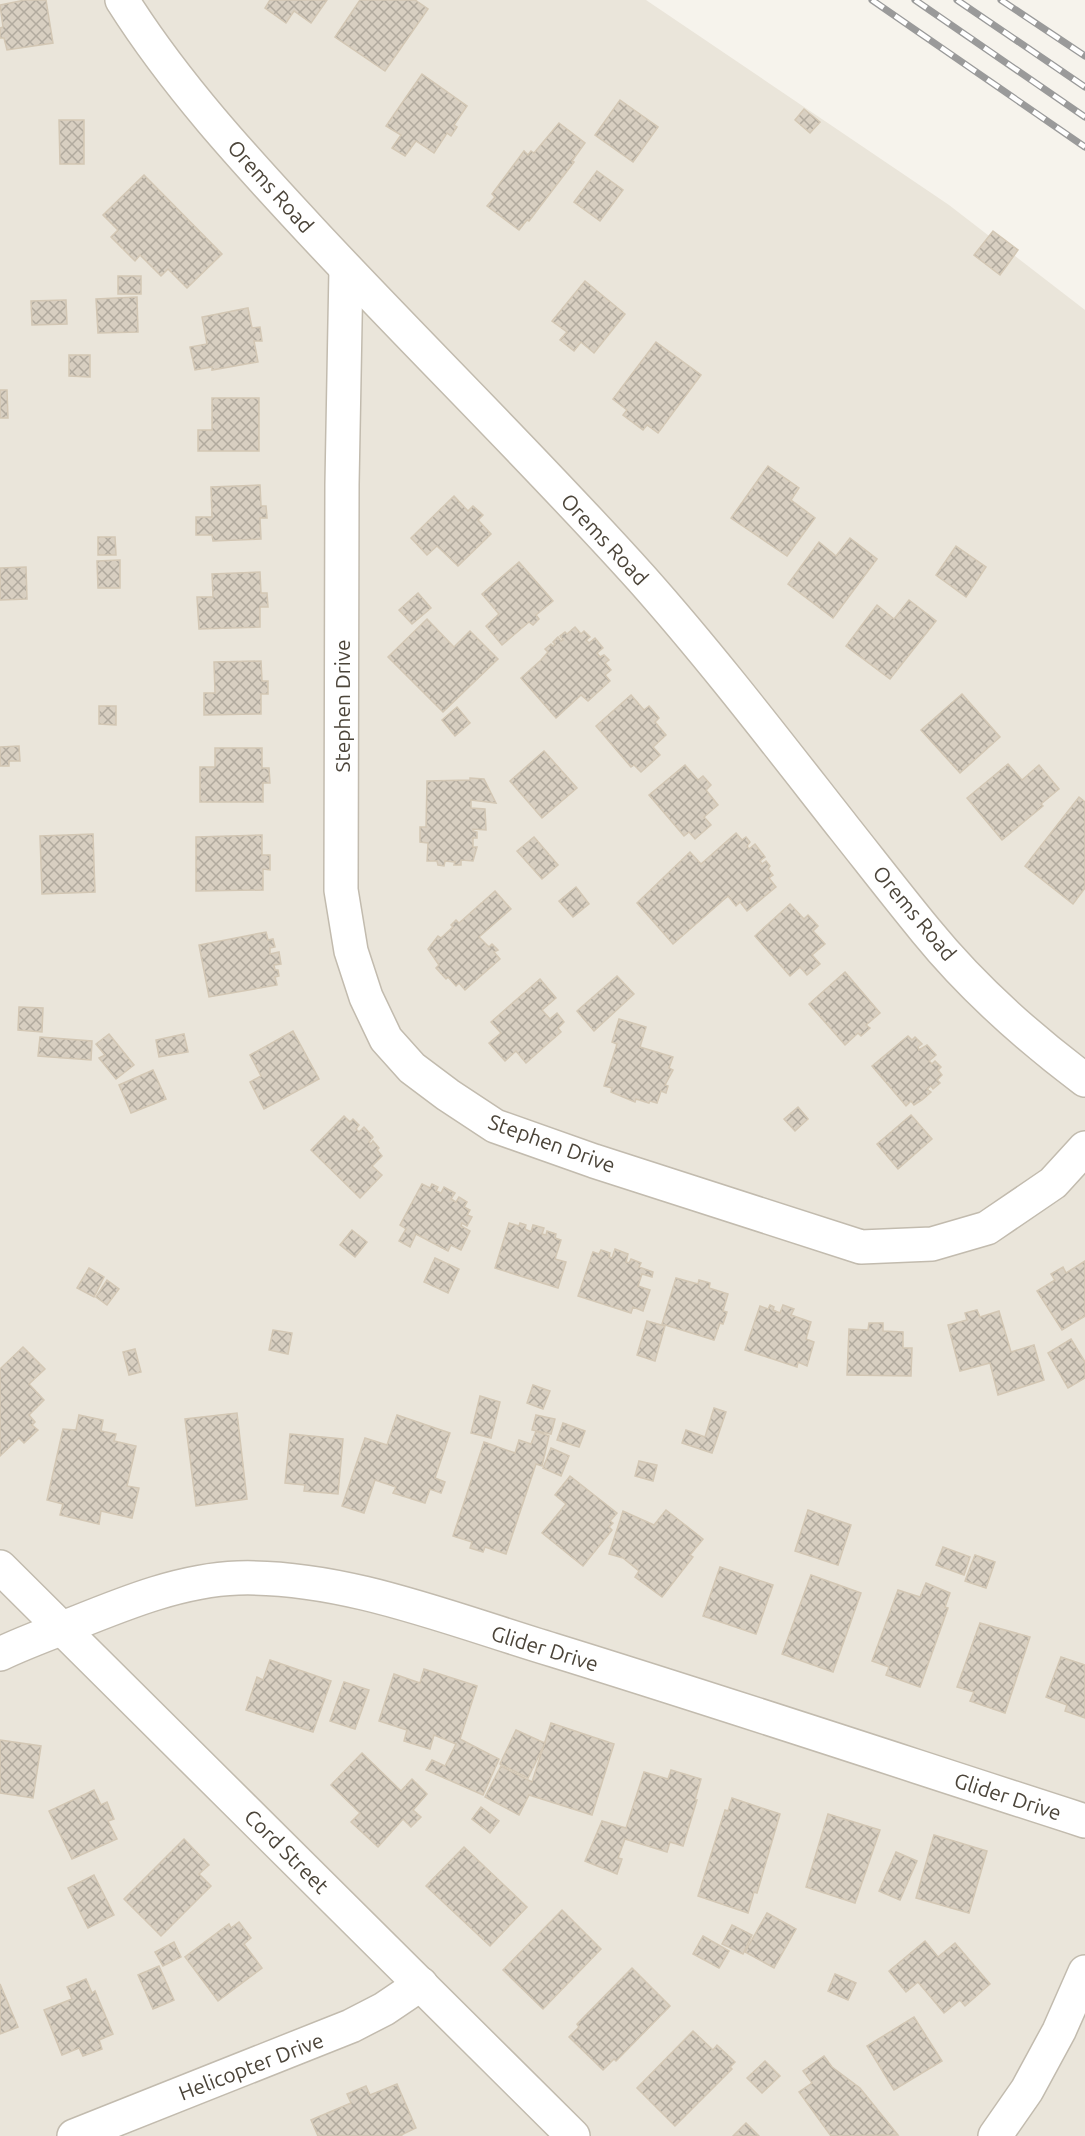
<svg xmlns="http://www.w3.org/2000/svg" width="1085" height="2136" viewBox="0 0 1085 2136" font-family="Ubuntu,sans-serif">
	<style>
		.residential { fill: #eae5da }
		.building { fill: url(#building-cross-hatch); stroke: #d3c7b4; stroke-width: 1.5 }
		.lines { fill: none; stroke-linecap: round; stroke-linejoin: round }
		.minor-casing { stroke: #c2bbae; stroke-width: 36 }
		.minor { stroke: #fff; stroke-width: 33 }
		.rail-casing { stroke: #9a9a9a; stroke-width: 7 }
		.rail { stroke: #fff; stroke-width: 4.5; stroke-dasharray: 14; stroke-linecap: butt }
		.labels { text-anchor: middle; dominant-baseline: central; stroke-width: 6; stroke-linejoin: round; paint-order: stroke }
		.street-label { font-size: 21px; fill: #4b4439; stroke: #fff }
	</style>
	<defs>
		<pattern id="building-cross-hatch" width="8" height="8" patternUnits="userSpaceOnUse" patternTransform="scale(1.5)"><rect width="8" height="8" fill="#d8cfc1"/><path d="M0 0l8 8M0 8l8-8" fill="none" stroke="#b1aa9e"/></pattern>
	</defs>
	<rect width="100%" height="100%" fill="#f6f3ec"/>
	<!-- residential -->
	<path class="residential" d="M0 0H646L949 205 1085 310V2136H0Z"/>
	<!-- building -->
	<g class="building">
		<path d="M25 0H46L53 43 7 50 4 38H0V28L3 27 0 5Z"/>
		<path d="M270 0H327L311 23 294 11 286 23 265 8Z"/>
		<path d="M360 0H415L428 9 385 71 335 37Z"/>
		<path d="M422 74 467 106 454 125 457 127 451 136 447 133 434 153 416 141 405 156 392 148 401 135 386 126Z"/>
		<path d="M620 100 658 127 633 162 595 135Z"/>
		<path d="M804 109 820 122 810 133 795 120Z"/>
		<path d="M59 120H84V164H60Z"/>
		<path d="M559 123 585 143 572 161 574 162 529 221 527 220 519 230 487 206 495 197 492 194 524 151 528 155 531 151 534 153Z"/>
		<path d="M597 171 623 190 600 221 574 202Z"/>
		<path d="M144 175 222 254 187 288 168 269 161 276 140 255 135 261 111 237 118 230 103 215Z"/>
		<path d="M993 231 1018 250 1000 275 974 255Z"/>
		<rect x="118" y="276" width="23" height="18"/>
		<path d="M585 281 625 314 594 353 581 342 574 351 560 340 567 332 552 321Z"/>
		<path d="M137 297 138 332 98 333 96 299Z"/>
		<path d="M66 300 67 324 32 325 31 301Z"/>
		<path d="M248 308 252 328 260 327 262 341H254L258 362 212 370V367L195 370 190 347 207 344 202 317Z"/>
		<path d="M656 342 701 375 658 433 647 425 643 430 623 415 627 410 613 399Z"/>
		<path d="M69 355H90V377L69 376Z"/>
		<path d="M0 390H7L8 418H0Z"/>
		<path d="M212 398H259V451H198V430H212Z"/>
		<path d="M768 466 799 488 791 500 815 518 787 556 731 518Z"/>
		<path d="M260 485 261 506H266L267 518H260L261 539 213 541 212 535H196V517H212L211 487Z"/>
		<path d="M454 496 468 511 473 506 483 515 478 520 491 534 458 566 437 546 427 555 411 538Z"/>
		<path d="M98 537H115L116 555H98Z"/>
		<path d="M850 538 877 559 833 618 788 584 819 542 836 556Z"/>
		<path d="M956 546 986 567 966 597 936 575Z"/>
		<path d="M120 560V588H98L97 561Z"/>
		<path d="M519 562 553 601 536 615 539 619 533 625 529 622 502 645 486 626 499 614 482 594Z"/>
		<path d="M26 567 27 599 0 600V568Z"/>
		<path d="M260 572 261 593H267L268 607H260V627L199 629 197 597H213L212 574Z"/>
		<path d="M418 593 431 608 412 624 399 610Z"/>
		<path d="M909 600 936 621 890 679 846 646 877 605 894 619Z"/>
		<path d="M427 619 454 647 470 631 498 659 443 712 388 657Z"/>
		<path d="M575 627 581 634 584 631 590 637 586 640 589 643 595 638 603 648 597 653 600 657 604 655 609 660 605 663 611 670 605 675 610 681 588 701 581 695 556 718 521 678 541 660 548 652 545 649 551 644 553 646 555 644 553 642 558 637 561 641 563 640 560 636 565 632 567 634Z"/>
		<path d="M261 661 262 681H268V694H261V714L204 715V693H215L214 662Z"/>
		<path d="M962 694 1000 737 960 773 921 730Z"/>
		<path d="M631 695 644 710 649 706 659 718 655 722 666 735 653 747 660 755 641 772 634 765 631 767 596 726Z"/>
		<path d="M99 706H116V725L99 724Z"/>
		<path d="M457 707 470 723 455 736 442 720Z"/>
		<path d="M19 746 20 761H9V766H0V747Z"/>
		<path d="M215 748H262V768H269L270 783H263V802H200V767H215Z"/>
		<path d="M544 751 577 788 542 818 510 781Z"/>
		<path d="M1008 764 1022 780 1039 765 1059 789 1041 804 1043 806 1002 840 967 798Z"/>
		<path d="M685 765 698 780 703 776 711 785 706 790 718 805 704 817 711 825 695 839 689 832 684 836 649 795Z"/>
		<path d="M470 778 484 779 496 803 471 800V808L485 809 486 830 473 829V831L477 832V838H473V847H477L473 861 461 860V865H454L455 862 445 861 444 866 438 865 437 861H427L428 843 420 842V827H426L427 781 470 780Z"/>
		<path d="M1079 797 1085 802V888L1073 904 1025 866Z"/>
		<path d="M736 833 742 840 746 837 750 842 747 846 749 849 755 844 765 857 760 861 762 864 766 861 770 866 768 869 773 875 769 878 776 887 747 911 740 902 736 906 728 896 673 944 637 903 690 852 701 864Z"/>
		<path d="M93 834 95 892 42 894 40 836Z"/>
		<path d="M262 835V855H270V870L263 869V890L196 891V837Z"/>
		<path d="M534 837 558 865 542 879 517 851Z"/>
		<path d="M576 887 589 904 573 917 559 901Z"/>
		<path d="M495 891 511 909 479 937 489 947 492 944 498 950 494 952 500 959 465 990 459 983 456 986 448 977 446 979 436 968 439 965 428 949 438 936 441 938 453 927 451 925 456 920 459 923Z"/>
		<path d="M790 904 804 919 808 915 818 926 813 931 825 944 812 955 820 964 807 975 800 967 790 976 755 936Z"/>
		<path d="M266 932 268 940 273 939 275 947 270 948V954L279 952 281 964 274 965 275 970H278L279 976 275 977 277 985 209 997 199 945Z"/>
		<path d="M845 972 880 1013 866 1025 870 1028 861 1036 858 1033 845 1045 809 1004Z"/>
		<path d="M617 976 634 994 594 1031 577 1011Z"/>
		<path d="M540 979 556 998 542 1010 550 1019 557 1013 564 1022 558 1028 561 1032 526 1063 516 1051 505 1061 489 1043 501 1033 491 1022Z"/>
		<path d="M19 1007 43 1008 42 1032 18 1030Z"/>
		<path d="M619 1019 646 1027 640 1047 673 1057 669 1068 673 1070 665 1085 668 1086 666 1093 661 1091 657 1103 650 1101 649 1103 636 1099 635 1102 611 1092 612 1088 604 1086 617 1044 612 1042Z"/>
		<path d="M293 1031 319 1079 264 1109 250 1082 261 1076 250 1055Z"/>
		<path d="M109 1034 134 1065 116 1079 99 1058 105 1055 96 1044Z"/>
		<path d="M184 1034 188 1052 159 1057 156 1040Z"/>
		<path d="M908 1036 912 1040 915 1037 922 1044 918 1047 919 1050 927 1045 936 1055 929 1061 932 1064 935 1061 941 1067 938 1070 942 1075 937 1080 940 1083 933 1089 931 1086 927 1089 931 1092 922 1100 914 1105 911 1101 906 1106 872 1066Z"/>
		<path d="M40 1037 92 1041 91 1060 38 1056Z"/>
		<path d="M153 1070 166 1099 131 1113 119 1085Z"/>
		<path d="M798 1107 808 1119 795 1131 784 1119Z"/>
		<path d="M911 1115 932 1139 898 1169 877 1144Z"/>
		<path d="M344 1116 350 1122 353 1119 359 1125 356 1129 359 1132 364 1127 373 1137 369 1142 371 1144 373 1141 379 1148 377 1150 382 1156 372 1166 382 1175 360 1198 311 1150Z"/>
		<path d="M422 1184 430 1188 432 1184 438 1187 436 1191 441 1193 444 1187 455 1193 451 1199 456 1202 459 1197 467 1202 464 1207 470 1210 467 1215 472 1217 467 1226 462 1223 461 1226 470 1231 461 1250 451 1245 448 1251 416 1234 410 1247 399 1241 406 1229 400 1225Z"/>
		<path d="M509 1223 519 1226 520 1223 526 1225 525 1229 531 1232 533 1225 544 1228 542 1234 546 1235 547 1231 556 1234 555 1238 561 1240 555 1259 566 1262 558 1288 495 1268Z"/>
		<path d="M352 1230 367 1242 355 1257 340 1245Z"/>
		<path d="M615 1249 628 1254 626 1262 629 1263 631 1259 641 1263 639 1267 653 1272 652 1277 642 1274 638 1286 650 1290 643 1311 633 1307 631 1313 578 1296 593 1252 599 1254 601 1250 610 1253 609 1257 612 1258Z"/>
		<path d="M435 1258 459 1269 448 1293 424 1282Z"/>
		<path d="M1085 1261V1316L1062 1330 1037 1291 1055 1280 1051 1274 1063 1267 1066 1273Z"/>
		<path d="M89 1268 104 1277 94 1297 77 1288Z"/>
		<path d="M676 1278 698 1284 699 1280 710 1283 709 1288 728 1294 723 1311 727 1312 723 1324 720 1323 714 1340 662 1324Z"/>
		<path d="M107 1280 119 1289 107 1305 96 1297Z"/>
		<path d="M770 1305 774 1307 773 1310 780 1313 783 1305 794 1309 791 1315 811 1322 806 1339 814 1342 807 1366 798 1362 797 1367 745 1350 760 1306 768 1309Z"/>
		<path d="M977 1310 980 1317 999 1311 1011 1352 1034 1345 1044 1380 998 1395 990 1363 960 1371 948 1325 967 1320 965 1313Z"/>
		<path d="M647 1321 665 1326 655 1361 637 1355Z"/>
		<path d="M869 1323H883V1331L903 1332V1348H912L911 1376 847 1375 849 1329 868 1330Z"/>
		<path d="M273 1330 292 1333 288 1354 269 1350Z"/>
		<path d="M1071 1339 1085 1362V1378L1068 1388 1048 1353Z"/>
		<path d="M23 1347 45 1369 29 1384 44 1400 29 1415 35 1422 32 1425 38 1430 24 1443 19 1438 0 1456V1369Z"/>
		<path d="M135 1349 141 1372 129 1375 123 1352Z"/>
		<path d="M533 1385 550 1391 543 1409 527 1403Z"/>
		<path d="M480 1396 500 1402 491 1438 471 1433Z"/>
		<path d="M714 1408 726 1412 712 1453 682 1443 686 1430 705 1437Z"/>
		<path d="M237 1413 247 1499 196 1506 185 1419Z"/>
		<path d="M79 1415 103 1420 101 1431 116 1434 114 1441 136 1446 127 1486 139 1488 132 1518 101 1511 99 1524 60 1515 63 1504 47 1500 63 1429 76 1430Z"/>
		<path d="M397 1415 450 1433 435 1478 445 1482 441 1493 430 1489 425 1503 393 1493 396 1487 375 1480 364 1513 342 1506 365 1438 387 1445Z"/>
		<path d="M536 1415 555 1419 551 1434 532 1430Z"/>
		<path d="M563 1423 585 1431 579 1447 557 1440Z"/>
		<path d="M536 1431 549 1436 542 1466 536 1464 506 1554 485 1547 483 1552 470 1548 472 1542 453 1536 484 1442 515 1453 519 1440 531 1444Z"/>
		<path d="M290 1434 343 1439 338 1494 304 1491 305 1485 285 1483Z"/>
		<path d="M551 1448 569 1456 561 1476 543 1468Z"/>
		<path d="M639 1461 657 1465 653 1481 635 1476Z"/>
		<path d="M570 1476 617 1513 610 1521 613 1523 609 1527 612 1530 583 1566 542 1533 566 1504 555 1495Z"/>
		<path d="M666 1510 703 1539 690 1555 693 1557 662 1597 635 1577 639 1571 623 1558 609 1554 623 1511 654 1525Z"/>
		<path d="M808 1510 851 1525 838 1565 795 1551Z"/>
		<path d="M943 1547 970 1557 964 1575 936 1565Z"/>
		<path d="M975 1555 995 1562 986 1588 965 1581Z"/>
		<path d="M720 1567 773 1585 756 1634 703 1616Z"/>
		<path d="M811 1575 861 1593 833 1672 782 1654Z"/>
		<path d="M926 1583 950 1593 945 1607 948 1608 920 1687 886 1675 889 1667 872 1661 898 1590 920 1597Z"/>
		<path d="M980 1623 1030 1637 1005 1713 970 1701 974 1692 957 1687Z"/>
		<path d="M1061 1657 1085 1665V1718L1065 1711 1067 1705 1046 1697Z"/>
		<path d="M270 1660 331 1681 313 1732 246 1710 257 1677 263 1680Z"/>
		<path d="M424 1669 477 1686 460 1739 499 1759 483 1795 426 1770 432 1760 445 1766 456 1744 434 1735 430 1749 404 1741 407 1730 379 1721 394 1674 420 1683Z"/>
		<path d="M344 1682 369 1690 355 1729 330 1721Z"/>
		<path d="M551 1723 614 1744 592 1815 529 1795 519 1815 485 1797 501 1766 532 1782Z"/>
		<path d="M516 1730 545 1743 528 1778 500 1764Z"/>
		<path d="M0 1740 41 1746 33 1798 0 1793Z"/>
		<path d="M362 1753 401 1791 412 1779 427 1794 413 1810 421 1817 411 1827 403 1819 378 1847 351 1822 360 1813 331 1785Z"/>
		<path d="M671 1770 701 1779 695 1800H697L683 1846 670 1842 667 1852 625 1839 618 1858 622 1859 617 1874 585 1861 602 1821 626 1828 644 1772 668 1779Z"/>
		<path d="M94 1790 101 1805 107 1802 114 1819 108 1821 117 1839 72 1859 49 1811Z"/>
		<path d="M732 1798 780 1814 757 1893 754 1892 748 1913 698 1896 725 1810 728 1811Z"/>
		<path d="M481 1807 499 1821 490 1833 472 1819Z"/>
		<path d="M828 1814 880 1830 855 1903 806 1887Z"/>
		<path d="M934 1835 987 1851 969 1913 916 1898Z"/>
		<path d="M184 1839 209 1865 199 1874 211 1886 161 1936 124 1899Z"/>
		<path d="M464 1847 527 1907 490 1946 426 1886Z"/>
		<path d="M896 1852 917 1861 900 1900 879 1891Z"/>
		<path d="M94 1875 114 1915 88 1928 68 1888Z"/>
		<path d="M562 1910 601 1949 543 2009 503 1970Z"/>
		<path d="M767 1913 796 1929 774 1968 745 1952Z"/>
		<path d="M239 1922 251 1938 244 1944 262 1968 218 2001 185 1957 229 1924 231 1928Z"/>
		<path d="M732 1925 752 1935 743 1954 722 1944Z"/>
		<path d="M703 1936 729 1951 719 1968 693 1954Z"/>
		<path d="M925 1941 938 1957 955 1943 990 1984 965 2006 960 2000 944 2013 918 1982 906 1992 889 1971Z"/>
		<path d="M174 1942 181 1957 163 1966 155 1952Z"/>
		<path d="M159 1966 174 2000 153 2009 138 1975Z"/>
		<path d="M632 1968 670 2006 616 2061 614 2059 603 2070 569 2037 579 2027 577 2024Z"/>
		<path d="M835 1974 856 1983 848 2000 828 1991Z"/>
		<path d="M86 1979 92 1993 95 1991 113 2034 99 2040 102 2049 83 2056 79 2048 62 2055 44 2010 72 1999 67 1987Z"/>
		<path d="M0 1984 18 2027 0 2034Z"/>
		<path d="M914 2017 942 2061 894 2090 867 2046Z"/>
		<path d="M693 2031 713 2050 717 2045 735 2062 730 2067 732 2069 675 2126 637 2088Z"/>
		<path d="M824 2056 832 2067 860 2088 898 2135 831 2136 799 2092 812 2083 803 2071Z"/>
		<path d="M765 2061 780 2076 762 2093 747 2078Z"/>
		<path d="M397 2084 416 2128 401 2135 402 2136H318L311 2120 351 2103 347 2094 366 2086 370 2095Z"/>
		<path d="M746 2123 759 2136H733Z"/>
	</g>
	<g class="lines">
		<!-- minor casing -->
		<g class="minor-casing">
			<g id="minor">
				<path d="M122 0C175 84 243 158 311 231 420 348 535 460 642 579 713 659 778 744 844 828 871 862 898 897 926 931 970 985 1029 1038 1085 1080"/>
				<path d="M346 269 342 484 341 890 351 951 366 997 386 1039 412 1068 448 1095 495 1126 594 1161 861 1247 932 1244 987 1228 1053 1183 1085 1148"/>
				<path d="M0 1567 573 2136"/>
				<path d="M0 1654C21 1644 42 1636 63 1628 118 1606 178 1580 238 1578 343 1575 453 1620 553 1650 731 1705 908 1764 1085 1821"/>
				<path d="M74 2136 351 2026 384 2009 421 1984"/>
				<path d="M995 2136 1027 2090 1059 2031 1085 1972"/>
			</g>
		</g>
		<!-- minor -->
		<use href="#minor" class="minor"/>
		<!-- rail casing -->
		<g class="rail-casing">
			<g id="rail">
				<path d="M872 0 1085 147"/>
				<path d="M915 0 1085 117"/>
				<path d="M957 0 1085 87"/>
				<path d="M1001 0 1085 56"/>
			</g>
		</g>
		<!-- rail -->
		<use href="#rail" class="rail"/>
	</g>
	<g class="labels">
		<!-- street labels -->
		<g class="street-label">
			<text transform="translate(271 186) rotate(48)">Orems Road</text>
			<text transform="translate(605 539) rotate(47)">Orems Road</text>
			<text transform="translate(342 706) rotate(-90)">Stephen Drive</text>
			<text transform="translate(915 913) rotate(50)">Orems Road</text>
			<text transform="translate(552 1143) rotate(20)">Stephen Drive</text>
			<text transform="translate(545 1648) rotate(17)">Glider Drive</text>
			<text transform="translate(1008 1796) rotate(18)">Glider Drive</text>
			<text transform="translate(287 1851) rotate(45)">Cord Street</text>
			<text transform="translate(251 2066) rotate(-21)">Helicopter Drive</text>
		</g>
	</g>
</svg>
